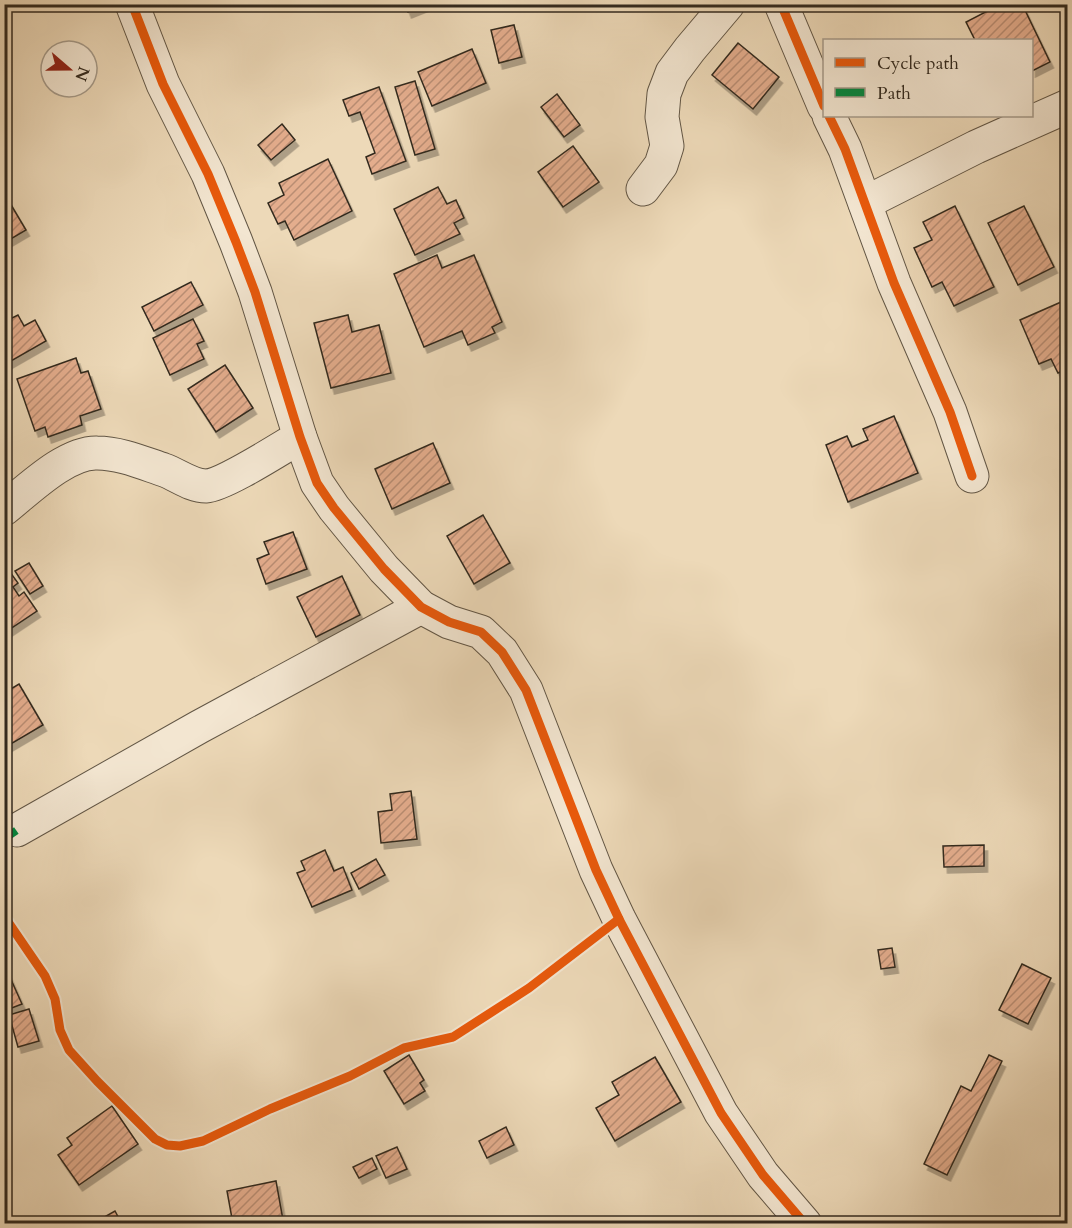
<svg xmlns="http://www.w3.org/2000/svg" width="1072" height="1228" viewBox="0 0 1072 1228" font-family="Cardo,serif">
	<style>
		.building { fill: url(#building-hatch); stroke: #332a1f; stroke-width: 1.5; filter: url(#shadow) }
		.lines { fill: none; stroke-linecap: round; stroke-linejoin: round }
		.minor-casing { stroke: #625645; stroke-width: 35 }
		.minor { stroke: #f3e6d1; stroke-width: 33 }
		.quiet { stroke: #00873e; stroke-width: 8; stroke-dasharray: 15 8; stroke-linecap: butt }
		.cycleway-casing { stroke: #f3e6d1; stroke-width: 13 }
		.cycleway { stroke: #e8590c; stroke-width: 9 }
	</style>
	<defs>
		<pattern id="building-hatch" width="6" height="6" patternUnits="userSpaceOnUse" patternTransform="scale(1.5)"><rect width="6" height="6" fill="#e4ad8d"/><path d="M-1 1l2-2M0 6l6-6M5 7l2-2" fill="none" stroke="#b98d73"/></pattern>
		<filter id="shadow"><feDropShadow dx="3.5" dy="6" stdDeviation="0" flood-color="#0004"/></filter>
	</defs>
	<rect width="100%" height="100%" fill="#edd9b8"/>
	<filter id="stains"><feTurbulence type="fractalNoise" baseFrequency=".00333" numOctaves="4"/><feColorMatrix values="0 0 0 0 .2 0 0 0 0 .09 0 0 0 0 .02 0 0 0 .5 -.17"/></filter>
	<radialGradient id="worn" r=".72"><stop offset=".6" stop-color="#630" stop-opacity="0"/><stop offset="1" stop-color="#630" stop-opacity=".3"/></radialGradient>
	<!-- building -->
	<g class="building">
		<path d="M405 4H428L408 12Z"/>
		<path d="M1001 4H1012L1013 8 1022 4 1050 62 1032 71V40H975L966 22Z"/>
		<path d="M514 25 522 57 499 63 491 30Z"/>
		<path d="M738 43 779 77 753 109 712 75Z"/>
		<path d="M472 49 486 83 432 106 418 72Z"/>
		<path d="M415 81 435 149 415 155 395 87Z"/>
		<path d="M379 87 406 161 372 174 366 157 375 153 360 112 349 116 343 100Z"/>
		<path d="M557 94 580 125 564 137 541 107Z"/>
		<path d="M282 124 295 140 271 160 258 145Z"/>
		<path d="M573 146 599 182 563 207 538 172Z"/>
		<path d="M328 159 352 211 294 240 285 221 278 224 268 203 284 195 279 183Z"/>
		<path d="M438 187 447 204 456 200 464 218 454 223 460 234 415 255 394 209Z"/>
		<path d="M4 193 26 230 4 243Z"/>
		<path d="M955 206 994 287 954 306 942 282 932 287 914 248 932 240 923 222Z"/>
		<path d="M1024 206 1054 267 1018 285 988 223Z"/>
		<path d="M437 255 442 268 474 255 502 322 492 327 495 333 468 345 462 331 424 347 394 274Z"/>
		<path d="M191 282 203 305 154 331 142 307Z"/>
		<path d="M1068 299V369L1058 373 1051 359 1039 364 1020 320Z"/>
		<path d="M18 315 24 326 35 320 46 341 4 365V322Z"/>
		<path d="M348 315 352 332 379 325 391 373 331 388 314 323Z"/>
		<path d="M193 319 204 341 197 344 204 359 170 375 153 338Z"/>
		<path d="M76 358 81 373 88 371 101 409 80 416 82 425 48 437 45 427 35 431 17 379Z"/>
		<path d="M225 365 253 408 216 432 188 389Z"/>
		<path d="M894 416 918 473 848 502 826 445 847 436 852 447 868 440 863 429Z"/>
		<path d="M433 443 450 483 392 509 375 469Z"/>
		<path d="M483 515 510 563 474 584 447 536Z"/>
		<path d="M293 532 307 569 266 584 257 559 269 554 264 542Z"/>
		<path d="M29 563 43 586 30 594 15 571Z"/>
		<path d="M7 568 18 583 13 587 19 596 24 592 37 611 4 633V569Z"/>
		<path d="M342 576 360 615 316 637 297 597Z"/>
		<path d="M19 684 43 725 4 748V693Z"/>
		<path d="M411 791 417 839 381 843 378 812 392 810 390 794Z"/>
		<path d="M984 845V866L944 867 943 846Z"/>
		<path d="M325 850 334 871 343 867 352 890 312 907 297 873 305 870 301 861Z"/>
		<path d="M376 859 385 875 359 889 351 873Z"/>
		<path d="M892 948 895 967 881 969 878 950Z"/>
		<path d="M4 964 22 1004 4 1011Z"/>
		<path d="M1022 964 1051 978 1028 1024 999 1010Z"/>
		<path d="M29 1009 39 1041 18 1047 9 1015Z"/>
		<path d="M409 1055 424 1080 420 1083 425 1091 404 1104 384 1071Z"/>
		<path d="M989 1055 1002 1061 947 1175 924 1164 961 1086 971 1091Z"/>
		<path d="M655 1057 681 1102 615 1141 596 1108 619 1095 612 1082Z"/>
		<path d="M112 1106 138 1144 79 1185 58 1155 72 1145 67 1138Z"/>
		<path d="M506 1127 514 1145 487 1158 479 1141Z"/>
		<path d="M397 1147 407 1169 386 1178 376 1156Z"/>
		<path d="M372 1158 377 1169 359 1178 353 1167Z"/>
		<path d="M276 1181 283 1220 263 1224H233L227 1191Z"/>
		<path d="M115 1211 122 1224H92Z"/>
	</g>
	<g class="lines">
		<!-- minor casing -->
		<g class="minor-casing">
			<g id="minor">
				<path d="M132 4 163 84 208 174 236 242 255 292 300 437 317 483 334 508 384 569 421 607 449 622 481 632 502 652 526 690 596 870 619 919 721 1113 763 1175 805 1224"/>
				<path d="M781 4 824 106"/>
				<path d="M829 116 845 149 894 283 950 412 972 476"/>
				<path d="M643 189 661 165 667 146 662 117 664 94 672 73 690 49 728 4"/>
				<path d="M865 203 976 147 1068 106"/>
				<path d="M4 509C28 490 66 452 97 453 120 453 143 463 164 470 178 475 191 486 206 486 224 485 281 448 300 437"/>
				<path d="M17 830 199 727 421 607"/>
			</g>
		</g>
		<!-- minor -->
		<use href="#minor" class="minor"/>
		<!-- quiet -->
		<path class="quiet" d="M4 839 17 830"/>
		<!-- cycleway casing -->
		<g class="cycleway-casing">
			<g id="cycleway">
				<path d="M132 4 163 84 208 174 236 242 255 292 300 437 317 483 334 508 384 569 421 607 449 622 481 632 502 652 526 690 596 870 619 919 721 1113 763 1175 805 1224"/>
				<path d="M781 4 824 106"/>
				<path d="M829 116 845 149 894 283 950 412 972 476"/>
				<path d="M4 916 45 976 55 999 60 1030 69 1050 97 1081 155 1139 167 1145 180 1146 203 1141 270 1109 350 1076 404 1048 453 1037 529 988 619 919"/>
			</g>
		</g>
		<!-- cycleway -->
		<use href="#cycleway" class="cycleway"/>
	</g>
	<!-- margin -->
	<rect width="1072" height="1228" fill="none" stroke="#edd9b8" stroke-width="24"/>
	<rect x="6" y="6" width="1060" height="1216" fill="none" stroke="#332a1f" stroke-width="3"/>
	<rect x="12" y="12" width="1048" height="1204" fill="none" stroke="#332a1f" stroke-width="1.5"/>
	<!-- legend -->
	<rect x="823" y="39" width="210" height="78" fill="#f3e6d1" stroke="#a69b8a" stroke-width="1.5"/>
	<rect x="835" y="58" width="30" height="9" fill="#e8590c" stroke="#a69b8a" stroke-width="1.5"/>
	<text x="877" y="69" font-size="18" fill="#332a1f">Cycle path</text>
	<rect x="835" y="88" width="30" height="9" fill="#00873e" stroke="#a69b8a" stroke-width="1.5"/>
	<text x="877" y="99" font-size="18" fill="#332a1f">Path</text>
	<!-- north arrow -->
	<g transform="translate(69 69) rotate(110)"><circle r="28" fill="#f3e6d1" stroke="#a69b8a" stroke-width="1.5"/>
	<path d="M0-4.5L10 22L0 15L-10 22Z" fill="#8f2418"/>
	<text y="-9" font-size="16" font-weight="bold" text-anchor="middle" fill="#332a1f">N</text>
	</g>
	<rect width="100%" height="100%" filter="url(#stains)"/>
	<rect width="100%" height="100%" fill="url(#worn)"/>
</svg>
